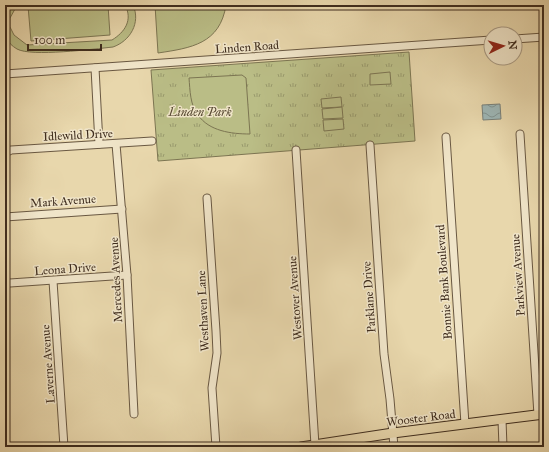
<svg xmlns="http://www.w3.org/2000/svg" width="549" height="452" viewBox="0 0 549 452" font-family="'IM FELL Great Primer',serif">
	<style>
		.park { fill: url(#park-tufts); stroke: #7c7552 }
		.garden { fill: #babd86; stroke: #7c7552 }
		.water { fill: url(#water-waves); stroke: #777f79 }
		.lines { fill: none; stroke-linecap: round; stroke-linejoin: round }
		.minor-casing { stroke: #695842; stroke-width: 9 }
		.major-casing { stroke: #3f2d1e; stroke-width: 11 }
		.minor { stroke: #f0e5c9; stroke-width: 7 }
		.major { stroke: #e8d7ac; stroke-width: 9 }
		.labels { text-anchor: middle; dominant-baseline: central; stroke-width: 3; stroke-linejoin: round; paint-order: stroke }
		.street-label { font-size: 12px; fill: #3f2d1e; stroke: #f0e5c9 }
		.park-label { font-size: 12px; font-style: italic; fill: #584a33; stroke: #f0e5c9 }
	</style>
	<defs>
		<pattern id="park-tufts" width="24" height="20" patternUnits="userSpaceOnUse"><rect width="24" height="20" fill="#babd86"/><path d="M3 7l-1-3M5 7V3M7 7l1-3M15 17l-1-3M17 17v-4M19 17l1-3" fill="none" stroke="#999a6d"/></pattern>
		<pattern id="water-waves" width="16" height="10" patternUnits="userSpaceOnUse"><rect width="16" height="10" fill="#9db6b6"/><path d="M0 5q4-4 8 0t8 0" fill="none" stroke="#819493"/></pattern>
	</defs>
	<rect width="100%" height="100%" fill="#e8d7ac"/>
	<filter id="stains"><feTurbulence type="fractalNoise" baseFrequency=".005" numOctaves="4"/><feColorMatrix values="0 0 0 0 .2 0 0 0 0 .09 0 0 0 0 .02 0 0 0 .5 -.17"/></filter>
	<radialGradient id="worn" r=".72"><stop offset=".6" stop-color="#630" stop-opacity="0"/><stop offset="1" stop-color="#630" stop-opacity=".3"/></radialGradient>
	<!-- park -->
	<path class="park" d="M409 52 415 141 158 161 151 70Z"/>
	<!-- garden -->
	<g class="garden">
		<path d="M8 5H19L15 9 10 18V27L14 35 27 45 112 40C125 32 133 20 125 5H133C141 23 130 41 113 47 94 49 31 57 17 49 7 43 5 37 5 26 5 18 4 12 8 5Z"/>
		<path d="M36 5H108L110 35 31 41 28 6Z"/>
		<path d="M155 5H226C220 44 191 48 158 53Z"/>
		<path d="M390 72 391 84 370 85V74Z"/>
		<path d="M242 75 246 78 250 134C231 134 209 131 198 115 190 105 190 90 189 78Z"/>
		<path d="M341 97 342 107 322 108 321 99Z"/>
		<path d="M342 107 343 118 323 119 322 109Z"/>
		<path d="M343 119 344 129 324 131 323 120Z"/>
	</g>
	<!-- water -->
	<path class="water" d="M500 104 501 119 483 120 482 105Z"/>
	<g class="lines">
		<!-- minor casing -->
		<g class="minor-casing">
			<g id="minor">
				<path d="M515 39 544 37"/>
				<path d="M95 68 99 144"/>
				<path d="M5 74 491 40"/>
				<path d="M520 134 538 415"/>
				<path d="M446 137 465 424"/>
				<path d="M116 144 127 275 134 414"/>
				<path d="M370 145 384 354 390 399 394 447"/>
				<path d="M296 150 315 445"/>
				<path d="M5 153 11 150 152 141"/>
				<path d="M207 198 216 331 217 353 212 388 216 447"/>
				<path d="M5 217 122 209"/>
				<path d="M53 281 64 447"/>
				<path d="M5 282 10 283 127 275"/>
				<path d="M502 420 503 447"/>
			</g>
		</g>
		<!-- major casing -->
		<g class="major-casing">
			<path id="major" d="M301 447 393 433 544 414"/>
		</g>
		<!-- minor -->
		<use href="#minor" class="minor"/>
		<!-- major -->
		<use href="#major" class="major"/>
	</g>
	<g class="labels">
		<!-- street labels -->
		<g class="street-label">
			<text transform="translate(247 47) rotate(-4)">Linden Road</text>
			<text transform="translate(78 135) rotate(-3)">Idlewild Drive</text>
			<text transform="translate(63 201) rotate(-4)">Mark Avenue</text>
			<text transform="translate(65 269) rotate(-4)">Leona Drive</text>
			<text transform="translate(518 275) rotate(-94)">Parkview Avenue</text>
			<text transform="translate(116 280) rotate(-93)">Mercedes Avenue</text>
			<text transform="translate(444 282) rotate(-94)">Bonnie Bank Boulevard</text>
			<text transform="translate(369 297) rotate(-94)">Parklane Drive</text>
			<text transform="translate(295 298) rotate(-94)">Westover Avenue</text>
			<text transform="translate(203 311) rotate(-93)">Westhaven Lane</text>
			<text transform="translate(48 364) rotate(-94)">Laverne Avenue</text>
			<text transform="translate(421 418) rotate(-7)">Wooster Road</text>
		</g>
		<!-- park labels -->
		<g class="park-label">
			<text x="200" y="112">Linden Park</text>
		</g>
	</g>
	<!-- margin -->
	<rect width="549" height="452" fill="none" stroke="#e8d7ac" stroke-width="20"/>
	<rect x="6" y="6" width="537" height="440" fill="none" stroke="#3f2d1e" stroke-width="2"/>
	<rect x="10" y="10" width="529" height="432" fill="none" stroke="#3f2d1e"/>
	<!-- north arrow -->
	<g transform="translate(503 46) rotate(85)"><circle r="19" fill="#f0e5c9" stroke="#a99b85"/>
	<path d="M0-3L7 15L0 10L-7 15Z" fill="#8f2418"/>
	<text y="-6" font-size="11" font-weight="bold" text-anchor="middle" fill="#3f2d1e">N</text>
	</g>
	<!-- scale -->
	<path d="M28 44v6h73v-6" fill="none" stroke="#3f2d1e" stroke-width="2"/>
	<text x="34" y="44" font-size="12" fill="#3f2d1e" stroke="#f0e5c9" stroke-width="3" paint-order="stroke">100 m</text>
	<rect width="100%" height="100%" filter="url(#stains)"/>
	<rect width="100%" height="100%" fill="url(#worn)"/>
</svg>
